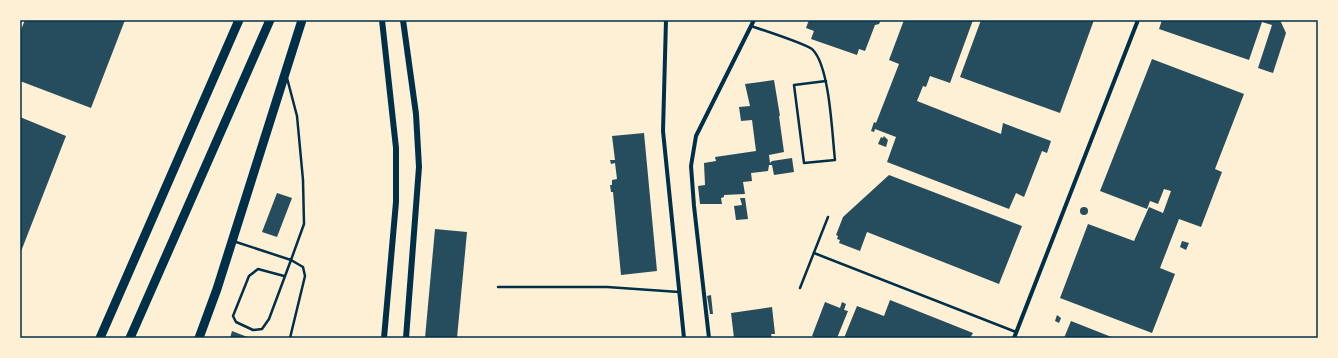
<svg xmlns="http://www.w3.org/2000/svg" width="1338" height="358" viewBox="0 0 1338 358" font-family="Quicksand,sans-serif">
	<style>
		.building { fill: #264d5e }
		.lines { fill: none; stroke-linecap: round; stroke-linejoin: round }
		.service { stroke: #003049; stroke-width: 2.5 }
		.minor { stroke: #003049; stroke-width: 4 }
		.tertiary { stroke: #003049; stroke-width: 6 }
		.motorway { stroke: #003049; stroke-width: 9 }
		.neatline { fill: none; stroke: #003049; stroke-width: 1.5 }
	</style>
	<rect width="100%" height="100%" fill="#fdf0d5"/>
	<!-- building -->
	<g class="building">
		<path d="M25 20H125L91 108 20 81V32Z"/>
		<path d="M809 20H881L879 24 875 25 865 51 859 49 857 55 811 39 814 31 806 28Z"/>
		<path d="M904 20H973L950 83 930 76 926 87 923 86 917 101 1001 134 1003 123 1051 141 1047 153 1042 151 1024 197 1016 193 1009 209 887 162 896 137 875 129 874 132 871 131 874 122 876 123 899 64 889 60Z"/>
		<path d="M981 20H1094L1060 113 960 77Z"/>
		<path d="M1162 20H1280L1286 33 1273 73 1258 68 1272 25 1262 22 1249 60 1159 29Z"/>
		<path d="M1152 59 1244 94 1215 169 1222 172 1201 227 1179 219 1160 268 1175 274 1152 333 1060 298 1088 224 1134 241 1149 207 1163 213 1171 191 1164 189 1158 204 1150 201 1147 209 1100 191Z"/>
		<path d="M774 80 780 116H779L784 152 769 155 770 163 772 161 792 158 794 172 774 175 772 165H769L768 171 751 173 752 181 743 182 745 194 724 195V197L721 198 722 204H700L698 186 705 185 704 163 716 161 715 157 756 151 752 120 741 121 739 107 750 106 745 84Z"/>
		<path d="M20 117 66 136 20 254Z"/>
		<path d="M644 133 657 271 621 275 613 192H611L610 185H612V180L617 179 615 163 611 164 610 160H615L612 136Z"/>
		<path d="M884 136 888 140 886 147 878 144 881 137 883 138Z"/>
		<path d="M889 175 1022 226 999 284 867 232 860 251 839 243 840 240 837 239 838 236 836 235 843 217Z"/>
		<path d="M277 193 292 198 277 237 262 232Z"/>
		<path d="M740 198H745L748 219 736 220 734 206 742 205Z"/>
		<circle cx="1084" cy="211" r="4"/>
		<path d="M435 229 467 232 457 338H425Z"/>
		<path d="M1182 241 1189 243 1186 250 1180 247Z"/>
		<path d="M711 295 713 314H710L707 296Z"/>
		<path d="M890 300 973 333 970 338H844L857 306 884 316Z"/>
		<path d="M825 302 840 308 842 302 846 304 844 310 848 311 837 338H818L812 336Z"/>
		<path d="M772 307 775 334H771L772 338H734L731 313Z"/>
		<path d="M1057 315 1061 318 1059 323 1055 321Z"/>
		<path d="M1071 321 1114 338H1064Z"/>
		<path d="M232 331 250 338H230Z"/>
	</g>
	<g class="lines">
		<!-- service -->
		<g class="service">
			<path d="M751 26C760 29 809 45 813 50 830 68 832 134 835 160L804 163 794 85 826 81"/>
			<path d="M233 241 291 260 304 224 303 180 297 116 287 78"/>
			<path d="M814 253 1016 332"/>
			<path d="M284 276 258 269 249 276 233 316 236 322 253 330 262 329 269 319 291 260 303 267 305 276 290 338"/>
			<path d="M498 287H607L679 292"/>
			<path d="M800 288 828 217"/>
		</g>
		<!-- minor -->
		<g class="minor">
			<path d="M666 20 663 131 684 338"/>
			<path d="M709 338 694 206 691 166 696 136 754 20"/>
			<path d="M1014 338 1138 20"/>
		</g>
		<!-- tertiary -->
		<g class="tertiary">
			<path d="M382 20 396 148V202L384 338"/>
			<path d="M403 20 416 114 419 167 406 338"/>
		</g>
		<!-- motorway -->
		<g class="motorway">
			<path d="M100 338 239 20"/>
			<path d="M130 338 270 20"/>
			<path d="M199 338 217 289 302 20"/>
		</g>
	</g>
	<!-- border -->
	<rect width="1338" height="358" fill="none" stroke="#fdf0d5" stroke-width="42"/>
	<rect x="21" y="21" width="1296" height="316" class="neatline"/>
</svg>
